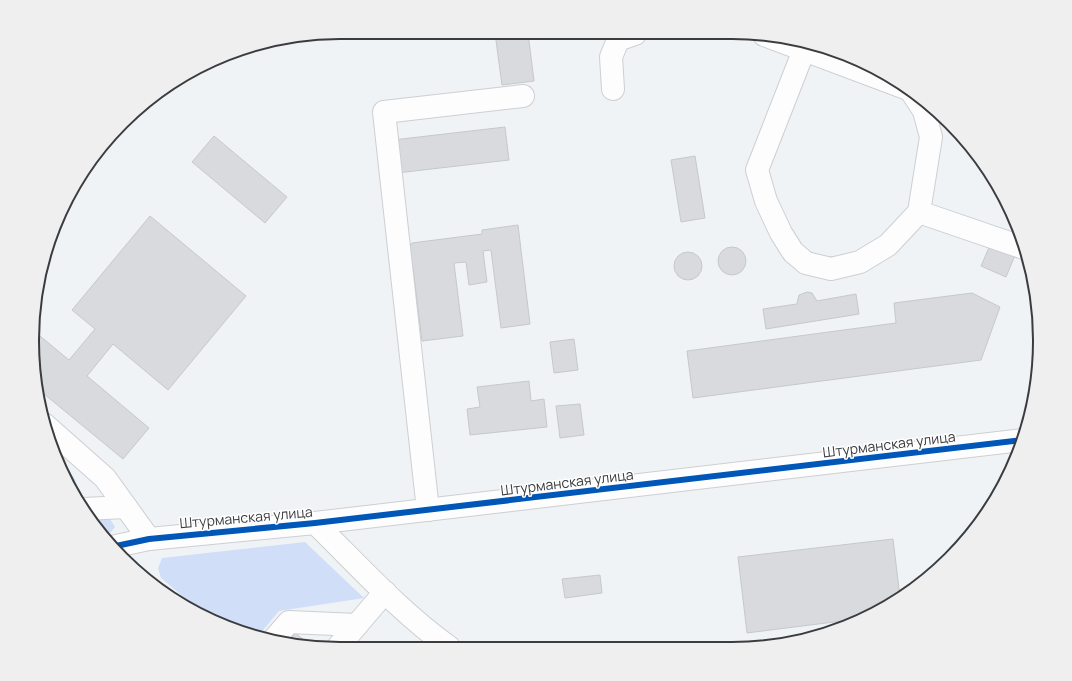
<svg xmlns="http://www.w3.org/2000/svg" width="1072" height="681" viewBox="0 0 1072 681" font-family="Manrope,sans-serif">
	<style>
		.green { fill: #d0def8 }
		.building { fill: #d8dadd; stroke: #c6c8ca }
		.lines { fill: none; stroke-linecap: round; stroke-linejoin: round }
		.minor-casing { stroke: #cdcfd2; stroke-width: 24 }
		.minor { stroke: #fdfdfe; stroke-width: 22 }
		.cycleway-casing { stroke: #fff; stroke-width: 8 }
		.cycleway { stroke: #0057b8; stroke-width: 6 }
		.labels { text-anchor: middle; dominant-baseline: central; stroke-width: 3; stroke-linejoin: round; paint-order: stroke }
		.street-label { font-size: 14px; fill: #3b3c3f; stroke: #fff }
		.rim { fill: none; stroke: #3b3c3f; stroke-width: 2 }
	</style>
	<rect width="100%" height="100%" fill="#f0f3f6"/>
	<!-- green -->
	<g class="green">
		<path d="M58 455 75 479 82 507Z"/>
		<path d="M87 516H108L115 527 111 532 103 533Z"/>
		<path d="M305 542 364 598 279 611 259 635 223 626 205 615 161 578 158 568 162 558Z"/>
	</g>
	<!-- building -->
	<g class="building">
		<path d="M495 33H528L534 81 502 85Z"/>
		<path d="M505 127 509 160 397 173 393 140Z"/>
		<path d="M214 136 287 197 265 223 192 162Z"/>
		<path d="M695 156 705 218 681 222 671 160Z"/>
		<path d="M150 216 246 296 168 390 113 344 87 376 149 428 123 459 38 389 32 340 34 331 69 360 95 329 72 310Z"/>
		<path d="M518 225 530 324 501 328 491 250 483 251 487 282 469 285 466 262 454 263 463 336 422 341 413 268 405 269 402 246 412 244V243L482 234V230Z"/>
		<path d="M991 243 1016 253 1006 277 981 266Z"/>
		<circle cx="732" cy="261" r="14"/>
		<circle cx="688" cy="266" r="14"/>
		<path d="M807 292 812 293 817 301 856 294 859 314 766 329 763 309 797 304 799 295Z"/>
		<path d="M972 293 1000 307 981 360 693 398 687 351 896 323 894 303Z"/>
		<path d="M574 339 578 370 554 373 550 342Z"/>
		<path d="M529 381 531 401 544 399 547 427 470 435 467 409 480 407 477 387Z"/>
		<path d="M580 404 584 435 560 438 556 406Z"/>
		<path d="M893 539 900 597 886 608 858 619 747 633 738 557Z"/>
		<path d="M600 575 602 593 565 598 562 579Z"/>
		<path d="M295 633 312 646H300L287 643Z"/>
	</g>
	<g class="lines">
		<!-- minor casing -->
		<g class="minor-casing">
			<g id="minor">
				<path d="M764 35 908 89"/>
				<path d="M804 50 757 170 766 201 781 233 793 252 806 263 831 269 860 262 888 245 919 212"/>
				<path d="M613 89 611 57 618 40 635 34"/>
				<path d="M911 91 924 111 931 137 919 212 1024 248"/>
				<path d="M44 424 105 478 149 539"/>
				<path d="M83 509 126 507"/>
				<path d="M428 510 384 112 523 96"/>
				<path d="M315 523C358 565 400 612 449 647"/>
				<path d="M116 546 149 539 315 523 1022 440"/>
				<path d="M274 639 289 622 357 625"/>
				<path d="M338 647 385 592"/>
			</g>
		</g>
		<!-- minor -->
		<use href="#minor" class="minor"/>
		<!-- cycleway casing -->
		<g class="cycleway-casing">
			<path id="cycleway" d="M116 546 149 539 315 523 1022 440"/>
		</g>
		<!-- cycleway -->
		<use href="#cycleway" class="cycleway"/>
	</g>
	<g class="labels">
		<!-- street labels -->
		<g class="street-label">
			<text transform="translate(889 444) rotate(-7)">Штурманская улица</text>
			<text transform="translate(567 482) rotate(-7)">Штурманская улица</text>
			<text transform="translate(246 517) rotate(-5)">Штурманская улица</text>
		</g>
	</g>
	<!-- crop -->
	<path d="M0 0H1072V681H0ZM340 39H732A301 301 0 0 1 1033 340V341A301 301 0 0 1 732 642H340A301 301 0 0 1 39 341V340A301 301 0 0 1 340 39Z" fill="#efeff0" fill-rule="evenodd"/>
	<path class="rim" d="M340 39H732A301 301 0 0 1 1033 340V341A301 301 0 0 1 732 642H340A301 301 0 0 1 39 341V340A301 301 0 0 1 340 39Z"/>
</svg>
